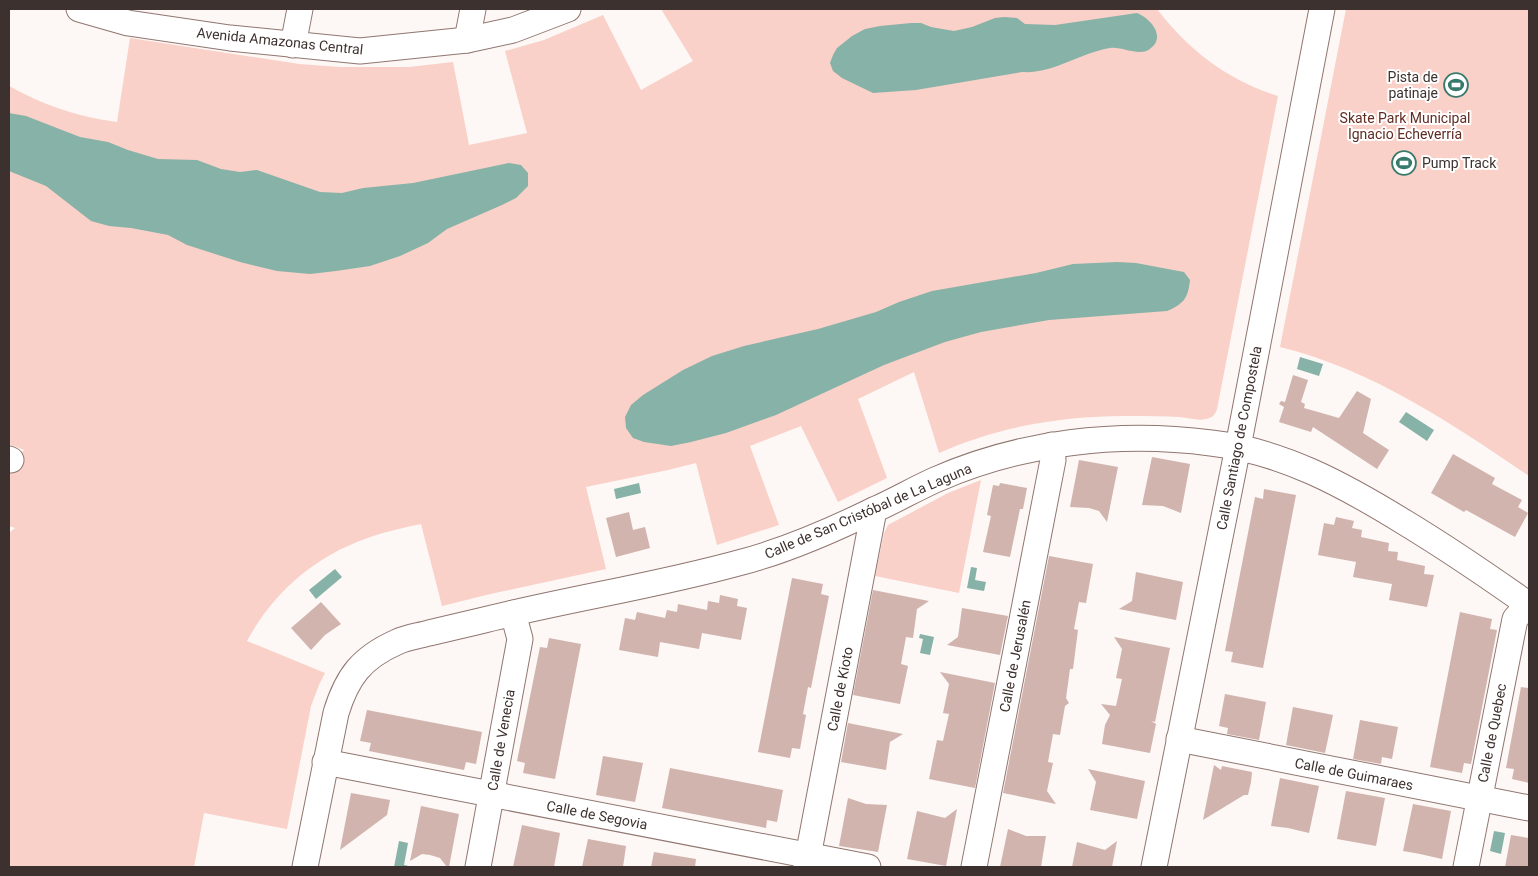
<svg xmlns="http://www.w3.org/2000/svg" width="1538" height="876" viewBox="0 0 1538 876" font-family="Roboto,sans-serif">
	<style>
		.green { fill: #f9d1c8 }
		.water { fill: #87b2a7 }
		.building { fill: #d1b4ae }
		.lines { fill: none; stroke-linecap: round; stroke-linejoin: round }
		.minor-casing { stroke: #907670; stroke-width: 27 }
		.minor { stroke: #fff; stroke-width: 25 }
		.labels { text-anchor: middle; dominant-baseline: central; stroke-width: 4; stroke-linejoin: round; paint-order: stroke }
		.street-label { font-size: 14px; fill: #3d312f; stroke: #fff }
		.poi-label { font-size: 14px; fill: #3d312f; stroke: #fff; text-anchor: end }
		.park-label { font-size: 14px; fill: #602b22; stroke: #fff }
	</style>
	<rect width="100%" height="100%" fill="#fdf7f5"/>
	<!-- green -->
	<g class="green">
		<path d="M661 9H1157C1188 50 1229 81 1278 96L1217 409C1215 415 1212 418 1206 419 1198 421 1188 418 1180 417 1164 416 1149 416 1133 416 1067 415 999 426 939 453L914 372 858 399 887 478 838 502 801 426 750 446 779 525 717 545 696 463 668 470 586 487 606 569 486 595 442 606 421 524C402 528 383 532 365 539 314 557 272 594 247 641L325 673 319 685 311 706 287 829 204 813 194 867H9V533L15 528 9 526V467L24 450 9 444V86C43 105 78 117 117 122L130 38 299 64 340 67H409L453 62 469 145 527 133 505 51 544 40 603 15 641 90 693 61Z"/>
		<path d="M1346 9H1529V476C1451 423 1373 370 1280 347Z"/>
		<path d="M981 480 959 593 875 576 884 533 888 525 948 493Z"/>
	</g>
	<!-- water -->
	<g class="water">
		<path d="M1137 13C1150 18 1166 36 1151 48 1140 58 1123 46 1110 48 1079 53 1054 74 1022 72L916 90 873 93 842 78 833 71 830 63 833 55 837 48 852 36 865 29 880 26 911 23H921L931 27 954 31 972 27 995 18 1004 17 1017 18 1025 24 1055 25Z"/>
		<path d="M9 113 26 116 80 137 108 142 128 150 158 159 197 160 221 169 240 172 257 170 320 192 342 193 363 188 413 183 509 163 521 165 528 173V186L516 198 502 205 447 229 428 243 400 256 370 266 336 271 310 274 277 271 240 262 187 245 168 235 131 228 109 226 91 221 46 186 9 171Z"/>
		<path d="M1117 262 1136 263 1184 272 1190 280C1188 298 1184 304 1167 311L1049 320 981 332 945 342 884 365 776 415 726 433 691 442 671 446 644 442 633 438 626 428 625 417 631 405 643 395 683 370 712 356 744 346 818 329 876 312 899 302 932 291 1036 273 1073 264Z"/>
		<path d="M1300 357 1323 364 1319 376 1297 369Z"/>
		<path d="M1406 412 1434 430 1427 441 1399 422Z"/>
		<path d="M639 483 641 493 616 499 614 489Z"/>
		<path d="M971 567 977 568 975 580 986 582 984 591 967 588Z"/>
		<path d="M335 569 342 577 316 599 309 590Z"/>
		<path d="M920 634 934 637 930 655 920 653 923 639 919 638Z"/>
		<path d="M1494 831 1505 833 1501 854 1490 851Z"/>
		<path d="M399 841 408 843 404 865 409 866V867H394Z"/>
	</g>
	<!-- building -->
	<g class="building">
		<path d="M1293 375 1308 380 1301 402 1305 404 1304 408 1339 418 1357 391 1371 399 1363 433 1389 450 1377 469 1313 427 1311 432 1279 422 1284 407 1279 404 1281 401 1285 402Z"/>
		<path d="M1453 454 1495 478 1492 484 1522 500 1518 507 1528 513 1515 537 1466 510 1464 512 1431 493Z"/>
		<path d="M1152 457 1190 464 1181 513 1163 506 1142 505Z"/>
		<path d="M1079 460 1118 467 1107 522 1099 511 1089 508 1070 507Z"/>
		<path d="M1000 483 1027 488 1023 509H1020L1010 557 983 552 991 516 987 515 993 485 999 486Z"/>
		<path d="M1264 489 1296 495 1263 668 1231 662 1233 652 1225 651 1255 497 1263 499Z"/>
		<path d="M629 512 633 530 645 527 650 548 616 557 606 518Z"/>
		<path d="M1336 517 1354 521 1352 528 1362 530 1361 537 1389 543 1388 551 1398 552 1397 560 1425 566 1424 574 1434 575 1427 607 1389 600 1392 584 1353 577 1356 562 1318 555 1324 523 1334 525Z"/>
		<path d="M1049 556 1093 564 1086 603 1079 602 1074 629 1078 630 1073 669H1070L1066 698 1069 703 1065 706 1060 735 1053 734 1048 762 1053 763 1047 791 1056 804 1003 793Z"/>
		<path d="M1136 572 1183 582 1176 620 1119 609 1132 601Z"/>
		<path d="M792 578 823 584 821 594 829 596 811 688 808 687 803 714 806 715 800 749 792 748 790 758 758 752Z"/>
		<path d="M873 590 929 601 917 609 913 638 906 637 901 664 908 666 900 704 853 695Z"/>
		<path d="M720 595 738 599 737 606 747 608 741 640 702 633 699 649 660 642 658 657 619 650 625 618 635 620 637 612 665 618 667 610 677 612 678 604 707 610 708 601 719 603Z"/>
		<path d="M321 602 341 624 325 635 311 650 291 628Z"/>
		<path d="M962 608 1008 616 1000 655 947 645 958 637Z"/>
		<path d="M1460 612 1492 619 1490 629 1497 630 1471 764 1464 763 1462 773 1430 767Z"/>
		<path d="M1114 637 1170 648 1155 722 1151 721 1156 724 1150 753 1102 744 1105 725 1110 715 1101 704 1116 706 1122 679 1116 678 1122 649Z"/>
		<path d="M549 638 581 644 555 779 523 773 525 763 517 761 540 647 547 648Z"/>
		<path d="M940 672 995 683 975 788 929 779 937 740 943 741 949 714 943 713 949 684Z"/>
		<path d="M1521 687 1529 688V783L1512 779 1514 769 1506 768Z"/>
		<path d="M1225 694 1266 702 1259 740 1227 734 1228 728 1219 726Z"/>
		<path d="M1293 707 1333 715 1325 753 1286 745Z"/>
		<path d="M367 710 482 732 476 764 466 762 464 770 369 751 371 743 360 741Z"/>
		<path d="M1360 720 1398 727 1392 759 1382 757 1381 764 1353 759Z"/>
		<path d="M848 723 903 734 890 742 886 770 841 762Z"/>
		<path d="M603 756 643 763 635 802 596 795Z"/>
		<path d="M1214 765 1221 770 1222 766 1252 772 1251 782 1248 795H1244L1203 820Z"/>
		<path d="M670 768 783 790 777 822 767 820 766 828 662 808Z"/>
		<path d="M1088 769 1145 781 1137 819 1090 810 1096 782Z"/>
		<path d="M1280 778 1319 786 1309 833 1288 828 1271 826Z"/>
		<path d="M1346 791 1385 798 1376 846 1337 839Z"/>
		<path d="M351 793 390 800 387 815 340 850Z"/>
		<path d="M848 798 866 804 887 805 878 852 839 846Z"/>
		<path d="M1413 804 1451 811 1442 859 1420 854 1403 851Z"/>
		<path d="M421 806 459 814 449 867H447L440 858 430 855 422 854 410 861Z"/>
		<path d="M957 809 946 866 907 859 917 811 945 818Z"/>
		<path d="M522 825 560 833 554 867H513Z"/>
		<path d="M1008 829 1026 836H1046L1041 867H1000Z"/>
		<path d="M1511 835 1529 838V867H1505Z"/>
		<path d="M588 839 626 846 623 867H582Z"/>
		<path d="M1117 841 1112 867H1072L1077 842 1105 850Z"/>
		<path d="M654 852 696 859 695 867H651Z"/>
	</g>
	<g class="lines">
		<!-- minor casing -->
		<g class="minor-casing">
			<g id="minor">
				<path d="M79 9 128 23 230 38 360 51 467 40 513 30 568 9"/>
				<path d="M467 40 473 9"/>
				<path d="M293 45 300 9"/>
				<path d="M9 459 11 460"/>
				<path d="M1179 739 1529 808"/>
				<path d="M325 762 868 867"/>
				<path d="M305 867 336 713C347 677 361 658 397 642 407 637 418 636 429 633 446 629 463 625 480 621 567 599 656 586 742 562 788 550 833 530 876 509 896 500 915 489 935 480 1021 442 1118 431 1211 443 1282 451 1344 485 1404 522 1447 548 1488 576 1529 605"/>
				<path d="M478 867 520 639 513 613"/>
				<path d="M806 867 874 510"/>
				<path d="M974 867 1053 460 1052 445"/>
				<path d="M1154 867 1238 447 1322 9"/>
				<path d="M1466 867 1515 619 1528 604"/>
			</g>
		</g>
		<!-- minor -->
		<use href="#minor" class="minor"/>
	</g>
	<!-- icons -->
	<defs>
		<g id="stadium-ring" transform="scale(1.25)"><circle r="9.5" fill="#fff" stroke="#377a6c" stroke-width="1.5"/><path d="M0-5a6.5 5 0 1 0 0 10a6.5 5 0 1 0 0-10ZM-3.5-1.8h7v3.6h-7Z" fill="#377a6c"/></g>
	</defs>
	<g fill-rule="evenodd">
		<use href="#stadium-ring" x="1456" y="85"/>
		<use href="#stadium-ring" x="1404" y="163"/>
	</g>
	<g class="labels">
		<!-- street labels -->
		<g class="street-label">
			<text transform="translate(280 41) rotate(6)">Avenida Amazonas Central</text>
			<text transform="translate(1239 438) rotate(-79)">Calle Santiago de Compostela</text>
			<text transform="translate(868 511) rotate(-23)">Calle de San Cristóbal de La Laguna</text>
			<text transform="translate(1015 656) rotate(-79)">Calle de Jerusalén</text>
			<text transform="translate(840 689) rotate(-79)">Calle de Kioto</text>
			<text transform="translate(1492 733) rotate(-79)">Calle de Quebec</text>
			<text transform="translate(501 740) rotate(-80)">Calle de Venecia</text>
			<text transform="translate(1354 774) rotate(11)">Calle de Guimaraes</text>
			<text transform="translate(597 815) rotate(11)">Calle de Segovia</text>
		</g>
		<!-- poi labels -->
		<g class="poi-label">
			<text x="1438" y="77">Pista de<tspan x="1438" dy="16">patinaje</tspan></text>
			<text x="1422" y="163" text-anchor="start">Pump Track</text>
		</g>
		<!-- park labels -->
		<g class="park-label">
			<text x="1405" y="118">Skate Park Municipal<tspan x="1405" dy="16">Ignacio Echeverría</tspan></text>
		</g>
	</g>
	<!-- border -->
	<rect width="1538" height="876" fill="none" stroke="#3d312f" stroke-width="20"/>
</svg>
